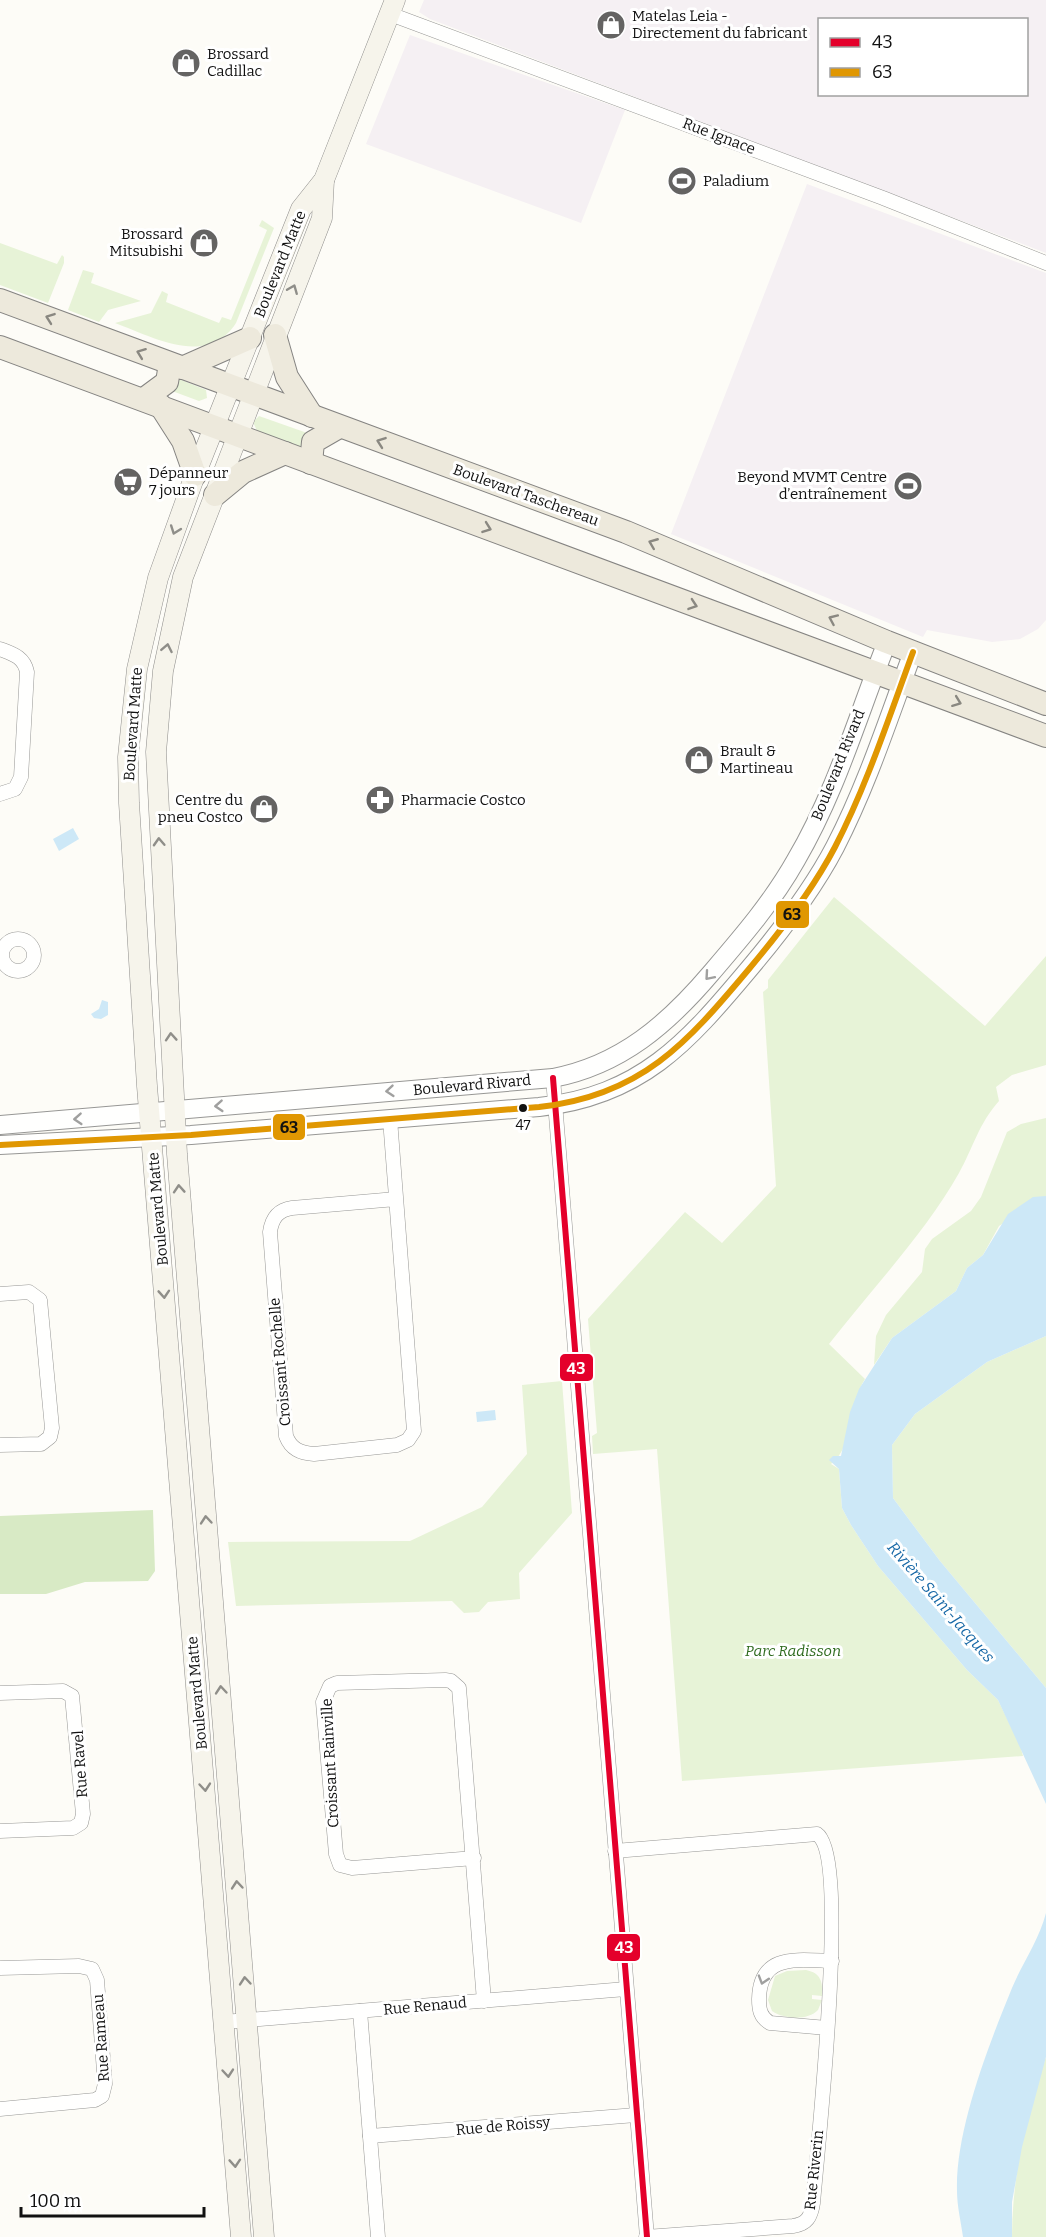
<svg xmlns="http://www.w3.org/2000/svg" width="1046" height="2237" viewBox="0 0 1046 2237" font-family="Bitter,serif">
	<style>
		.industrial { fill: #f5f0f3; fill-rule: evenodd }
		.green { fill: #e7f3d7 }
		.forest { fill: #d8eac5 }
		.water { fill: #cde8f7 }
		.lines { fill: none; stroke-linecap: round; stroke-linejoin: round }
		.minor-casing { stroke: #979795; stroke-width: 15 }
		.tertiary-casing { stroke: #979795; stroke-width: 20 }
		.secondary-casing { stroke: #8e8d8b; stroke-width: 21 }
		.primary-casing { stroke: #858482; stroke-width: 24 }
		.minor { stroke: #fffffe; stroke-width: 14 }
		.tertiary { stroke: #fffffe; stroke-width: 18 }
		.secondary { stroke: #f6f4eb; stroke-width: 20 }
		.primary { stroke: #ede9dc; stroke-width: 22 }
		.bus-1-casing { stroke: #fff; stroke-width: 10 }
		.bus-2-casing { stroke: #fff; stroke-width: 10 }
		.bus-1 { stroke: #e4002b; stroke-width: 6 }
		.bus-2 { stroke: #e09702; stroke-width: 6 }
		.oneway { stroke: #8f8e89 }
		.oneway2 { stroke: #8a8881 }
		.oneway3 { stroke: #a0a09f }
		.bus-dot { fill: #111; stroke: #fff; stroke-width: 2 }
		.labels { text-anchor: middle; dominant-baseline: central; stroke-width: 6; stroke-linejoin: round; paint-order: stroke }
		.bus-label { font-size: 14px; fill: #111; stroke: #fff }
		.poi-label { font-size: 15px; fill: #111; stroke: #fff; text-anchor: start }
		.street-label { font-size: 15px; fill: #111; stroke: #fff }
		.park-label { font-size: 15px; font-style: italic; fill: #2f6b1f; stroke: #fff }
		.water-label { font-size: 16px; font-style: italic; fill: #1768a6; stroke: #fff }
		.line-badge { stroke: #fff; stroke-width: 2 }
		.badge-label { font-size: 16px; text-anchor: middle; font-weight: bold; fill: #fff }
		.pale-badge-label { font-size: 16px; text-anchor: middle; font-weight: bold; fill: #111 }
	</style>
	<rect width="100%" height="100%" fill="#fdfcf7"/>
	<!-- industrial -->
	<g class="industrial">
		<path d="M424 0H1046V253L430 19 419 12ZM820 20H1026V94H820Z"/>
		<path d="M410 35 625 110 581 223 366 144Z"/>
		<path d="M807 184 1046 273V620L1038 629 1020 639 992 642 927 630 923 637 671 534Z"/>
	</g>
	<!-- green -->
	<g class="green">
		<path d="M262 220 274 228 236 323C207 368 153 337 115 323L151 313 162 291 168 294 166 302 219 323 222 317 231 320 267 230 259 226Z"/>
		<path d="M0 243 57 264 62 255 64 257V263L48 303 0 285Z"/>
		<path d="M83 270 94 273 91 283 141 301 108 310 99 322 68 310Z"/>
		<path d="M179 379 206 390 207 398 199 401 172 391Z"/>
		<path d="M259 416 310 434 301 447 257 431 253 422Z"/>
		<path d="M834 897 985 1026 1046 956V1065L1012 1075 996 1087 999 1101C979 1123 973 1148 959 1173 926 1232 871 1290 829 1344L865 1379C849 1404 855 1445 831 1464L839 1469 842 1508 851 1525 878 1566 967 1670 998 1700 1020 1745 1023 1756 682 1781 657 1449 593 1454 592 1436 597 1433 588 1319 685 1212 722 1243 776 1186 763 992 768 988V980Z"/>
		<path d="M1046 1118V1196L999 1226 983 1255 967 1268 956 1291 892 1338 874 1365 876 1336 886 1315 922 1272 925 1249 932 1239 971 1211 981 1197 1007 1132 1021 1124Z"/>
		<path d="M1046 1336V1688L940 1561 893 1498 892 1445 915 1414 987 1362Z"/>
		<path d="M562 1381 572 1513 519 1573 520 1599 488 1602 479 1612 464 1613 452 1601 236 1606 228 1542 410 1541 482 1507 527 1454 522 1385Z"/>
		<path d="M806 1970C821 1973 823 1982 822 1996L812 1995V1999L822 2000 818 2010C808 2021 783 2019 772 2011L768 2000 775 1976 787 1971Z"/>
		<path d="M1046 2057V2237H1012C1012 2177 1026 2113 1046 2057Z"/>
	</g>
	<!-- forest -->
	<path class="forest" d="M153 1510 155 1571 148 1581 85 1582 46 1594H0V1516Z"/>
	<!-- water -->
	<g class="water">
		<path d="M73 828 79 839 59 851 53 839Z"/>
		<path d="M102 1000 108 1002V1015L101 1019 94 1018 91 1014 99 1009Z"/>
		<path d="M1046 1196V1336L987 1362 915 1414 892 1445 893 1498 940 1561 1046 1688V1804L998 1700 967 1670 878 1566 851 1525 842 1508 839 1469 829 1460 833 1456H841L850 1412 859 1389 892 1338 956 1291 967 1268 983 1255 1008 1214 1033 1197Z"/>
		<path d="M495 1410 496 1420 477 1422 476 1412Z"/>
		<path d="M1046 1913V2057L1022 2147 1012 2202V2237H963C961 2222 957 2206 957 2191 955 2131 989 2044 1012 1988 1023 1962 1039 1940 1046 1913Z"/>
	</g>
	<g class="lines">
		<!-- minor casing -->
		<g class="minor-casing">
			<g id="minor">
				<path d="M390 14 883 198 1046 263"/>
				<path d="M0 649C13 654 24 657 27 672L21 777 15 789 0 794"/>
				<circle cx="18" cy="955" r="16"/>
				<path d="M553 1078 647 2237"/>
				<path d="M390 1119 414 1431 408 1440 397 1445 314 1454C300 1453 291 1449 286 1436L270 1232C272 1218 278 1210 292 1208L396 1199"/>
				<path d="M0 1294 29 1292 40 1300 52 1428 50 1437 41 1444 0 1445"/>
				<path d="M0 1693 63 1691 72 1696 83 1814 81 1823 73 1828 0 1831"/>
				<path d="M615 1851 817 1834C850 1856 817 2153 813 2203 811 2217 807 2224 793 2226L646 2237"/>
				<path d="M474 1858 352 1868 340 1865 336 1854 323 1702 330 1686 337 1683 445 1680 451 1681 459 1688 484 2001"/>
				<path d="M0 1968 79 1966 92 1969 97 1980 105 2084 102 2096 95 2100 0 2109"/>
				<path d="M360 2011 378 2237"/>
				<path d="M224 2022 626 1989"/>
				<path d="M827 2028 770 2023C760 2017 759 2009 759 1999 760 1953 797 1960 832 1961"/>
				<path d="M370 2136 636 2115"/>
			</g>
		</g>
		<!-- tertiary casing -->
		<g class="tertiary-casing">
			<g id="tertiary">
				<path d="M0 1125 553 1078C621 1065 668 1024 712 972 742 937 773 901 796 860 836 792 858 715 887 642"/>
				<path d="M0 1145 191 1135 539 1107C641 1096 687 1043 749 969 781 931 812 891 835 847 867 785 889 717 913 652"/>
			</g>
		</g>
		<!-- secondary casing -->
		<g class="secondary-casing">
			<g id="secondary">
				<path d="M241 2237 147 1086 129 803 128 757 137 669 158 578 195 475 301 209 324 180 395 0"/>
				<path d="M264 2237 177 1154 156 752 163 671 183 577 322 218 324 180"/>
			</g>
		</g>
		<!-- primary casing -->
		<g class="primary-casing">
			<g id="primary">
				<path d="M0 300 626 532 887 642 1046 704"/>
				<path d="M275 335 287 377 312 416"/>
				<path d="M0 347 1046 736"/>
				<path d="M182 368 250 338"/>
				<path d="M144 399 167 382 170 364"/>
				<path d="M160 405 183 441 195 475"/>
				<path d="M311 463 313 442 339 427"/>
				<path d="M215 495 243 472 285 453"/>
			</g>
		</g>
		<!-- minor -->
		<use href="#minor" class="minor"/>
		<!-- tertiary -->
		<use href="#tertiary" class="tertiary"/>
		<!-- secondary -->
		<use href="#secondary" class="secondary"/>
		<!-- primary -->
		<use href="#primary" class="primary"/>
		<!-- bus-1 casing -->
		<g class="bus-1-casing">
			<path id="bus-1" d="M553 1078 647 2237"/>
		</g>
		<!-- bus-2 casing -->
		<g class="bus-2-casing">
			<path id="bus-2" d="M0 1145 191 1135 539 1107C641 1096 687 1043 749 969 781 931 812 891 835 847 867 785 889 717 913 652"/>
		</g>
		<!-- bus-1 -->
		<use href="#bus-1" class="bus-1"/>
		<!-- bus-2 -->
		<use href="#bus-2" class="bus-2"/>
	</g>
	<!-- one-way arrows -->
	<defs><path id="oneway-chevron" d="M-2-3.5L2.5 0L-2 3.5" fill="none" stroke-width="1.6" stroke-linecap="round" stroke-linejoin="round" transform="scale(1.5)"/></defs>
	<g class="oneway">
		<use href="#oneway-chevron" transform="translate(293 289) rotate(-68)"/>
		<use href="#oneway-chevron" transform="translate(175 530) rotate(110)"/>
		<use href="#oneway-chevron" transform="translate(167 648) rotate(-79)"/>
		<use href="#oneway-chevron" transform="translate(159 842) rotate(-93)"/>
		<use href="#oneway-chevron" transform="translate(171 1037) rotate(-94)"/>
		<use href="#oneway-chevron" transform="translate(179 1189) rotate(-94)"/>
		<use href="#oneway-chevron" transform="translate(164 1294) rotate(86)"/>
		<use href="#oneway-chevron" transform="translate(206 1520) rotate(-95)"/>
		<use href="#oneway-chevron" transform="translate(221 1690) rotate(-95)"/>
		<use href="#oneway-chevron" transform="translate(205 1787) rotate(85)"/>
		<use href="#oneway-chevron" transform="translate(237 1885) rotate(-95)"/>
		<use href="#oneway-chevron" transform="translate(245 1981) rotate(-95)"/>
		<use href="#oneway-chevron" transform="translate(228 2073) rotate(85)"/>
		<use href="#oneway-chevron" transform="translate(235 2163) rotate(86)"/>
	</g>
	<g class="oneway2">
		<use href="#oneway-chevron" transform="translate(50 318) rotate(-160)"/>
		<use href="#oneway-chevron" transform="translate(141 353) rotate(-159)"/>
		<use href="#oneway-chevron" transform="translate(381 442) rotate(-160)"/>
		<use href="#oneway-chevron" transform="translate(487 528) rotate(20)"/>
		<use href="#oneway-chevron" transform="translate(653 543) rotate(-158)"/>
		<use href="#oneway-chevron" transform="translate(693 605) rotate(19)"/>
		<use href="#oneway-chevron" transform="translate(833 619) rotate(-156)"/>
		<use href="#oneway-chevron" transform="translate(957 702) rotate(21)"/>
	</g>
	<g class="oneway3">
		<use href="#oneway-chevron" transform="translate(709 976) rotate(131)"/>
		<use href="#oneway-chevron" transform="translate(390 1091) rotate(175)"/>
		<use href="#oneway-chevron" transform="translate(219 1106) rotate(176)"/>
		<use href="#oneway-chevron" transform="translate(78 1119) rotate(176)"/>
		<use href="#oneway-chevron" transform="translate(763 1980) rotate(107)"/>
	</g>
	<!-- icons -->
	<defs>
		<g id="shop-disc" transform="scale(1.5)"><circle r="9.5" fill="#646362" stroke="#fff"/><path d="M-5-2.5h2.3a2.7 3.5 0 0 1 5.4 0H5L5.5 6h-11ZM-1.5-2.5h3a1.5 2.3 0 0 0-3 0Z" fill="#fff"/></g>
		<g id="stadium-disc" transform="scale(1.5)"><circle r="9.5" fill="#646362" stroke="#fff"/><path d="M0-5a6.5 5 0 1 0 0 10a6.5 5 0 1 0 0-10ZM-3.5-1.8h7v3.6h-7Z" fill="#fff"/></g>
		<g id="supermarket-disc" transform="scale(1.5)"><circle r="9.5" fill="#646362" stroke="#fff"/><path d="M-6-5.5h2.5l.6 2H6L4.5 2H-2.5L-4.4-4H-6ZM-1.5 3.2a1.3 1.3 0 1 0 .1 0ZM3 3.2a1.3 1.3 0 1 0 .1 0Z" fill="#fff"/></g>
		<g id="pharmacy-disc" transform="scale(1.5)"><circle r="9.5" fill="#646362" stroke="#fff"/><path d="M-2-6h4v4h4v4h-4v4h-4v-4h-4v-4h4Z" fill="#fff"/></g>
	</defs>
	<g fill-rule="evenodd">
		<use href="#shop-disc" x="611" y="25"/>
		<use href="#shop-disc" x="186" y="63"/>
		<use href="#stadium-disc" x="682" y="181"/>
		<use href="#shop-disc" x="204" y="243"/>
		<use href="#supermarket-disc" x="128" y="482"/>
		<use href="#stadium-disc" x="908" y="486"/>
		<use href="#shop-disc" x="699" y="760"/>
		<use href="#pharmacy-disc" x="380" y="800"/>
		<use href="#shop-disc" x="264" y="809"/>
	</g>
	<!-- markers -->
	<circle class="bus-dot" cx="523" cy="1108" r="5"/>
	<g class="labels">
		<!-- bus labels -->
		<g class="bus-label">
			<text x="523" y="1125">47</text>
		</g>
		<!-- poi labels -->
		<g class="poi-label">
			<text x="632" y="16">Matelas Leia -<tspan x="632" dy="17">Directement du fabricant</tspan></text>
			<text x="207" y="54">Brossard<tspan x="207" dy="17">Cadillac</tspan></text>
			<text x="703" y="181">Paladium</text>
			<text x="183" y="234" text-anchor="end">Brossard<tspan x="183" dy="17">Mitsubishi</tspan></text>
			<text x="149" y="473">Dépanneur<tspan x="149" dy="17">7 jours</tspan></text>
			<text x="887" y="477" text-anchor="end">Beyond MVMT Centre<tspan x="887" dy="17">d’entraînement</tspan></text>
			<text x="720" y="751">Brault &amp;<tspan x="720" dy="17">Martineau</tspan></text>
			<text x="243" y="800" text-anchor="end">Centre du<tspan x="243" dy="17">pneu Costco</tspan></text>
			<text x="401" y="800">Pharmacie Costco</text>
		</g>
		<!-- street labels -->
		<g class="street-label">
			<text transform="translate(719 136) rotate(21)">Rue Ignace</text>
			<text transform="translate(280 264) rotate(-68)">Boulevard Matte</text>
			<text transform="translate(526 495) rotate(20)">Boulevard Taschereau</text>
			<text transform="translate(133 724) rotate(-86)">Boulevard Matte</text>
			<text transform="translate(838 765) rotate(-68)">Boulevard Rivard</text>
			<text transform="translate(472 1085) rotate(-5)">Boulevard Rivard</text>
			<text transform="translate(158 1209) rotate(-95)">Boulevard Matte</text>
			<text transform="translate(280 1362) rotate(-95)">Croissant Rochelle</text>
			<text transform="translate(197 1693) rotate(-95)">Boulevard Matte</text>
			<text transform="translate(330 1763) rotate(-93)">Croissant Rainville</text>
			<text transform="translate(80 1764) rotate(-94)">Rue Ravel</text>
			<text transform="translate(425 2006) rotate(-5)">Rue Renaud</text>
			<text transform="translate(101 2038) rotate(-94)">Rue Rameau</text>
			<text transform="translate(503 2126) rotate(-5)">Rue de Roissy</text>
			<text transform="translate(814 2170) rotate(-84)">Rue Riverin</text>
		</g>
		<!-- park labels -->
		<g class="park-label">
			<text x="793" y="1651">Parc Radisson</text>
		</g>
		<!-- water labels -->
		<g class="water-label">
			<text transform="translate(941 1602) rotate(49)">Rivière Saint-Jacques</text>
		</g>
	</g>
	<g class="line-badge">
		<rect x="775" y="900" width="35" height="29" rx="6" fill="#e09702"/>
		<rect x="272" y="1113" width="34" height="28" rx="6" fill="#e09702"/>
		<rect x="559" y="1353" width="35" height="29" rx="6" fill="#e4002b"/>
		<rect x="606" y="1933" width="35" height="29" rx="6" fill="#e4002b"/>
	</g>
	<g class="badge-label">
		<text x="576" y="1374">43</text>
		<text x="624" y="1953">43</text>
	</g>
	<g class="pale-badge-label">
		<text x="792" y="920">63</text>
		<text x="289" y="1133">63</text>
	</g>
	<!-- legend -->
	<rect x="818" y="18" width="210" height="78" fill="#ffffff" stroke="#a0a0a0" stroke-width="1.5"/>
	<rect x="830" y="38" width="30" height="9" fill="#e4002b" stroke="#a0a0a0" stroke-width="1.5"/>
	<text x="872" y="48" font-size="18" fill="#111111">43</text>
	<rect x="830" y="68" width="30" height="9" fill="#e09702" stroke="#a0a0a0" stroke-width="1.5"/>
	<text x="872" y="78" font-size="18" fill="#111111">63</text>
	<!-- scale -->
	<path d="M21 2207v9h183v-9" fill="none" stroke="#111111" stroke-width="3"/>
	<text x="30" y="2207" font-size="18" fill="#111111" stroke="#ffffff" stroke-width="4.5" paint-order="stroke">100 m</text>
</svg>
